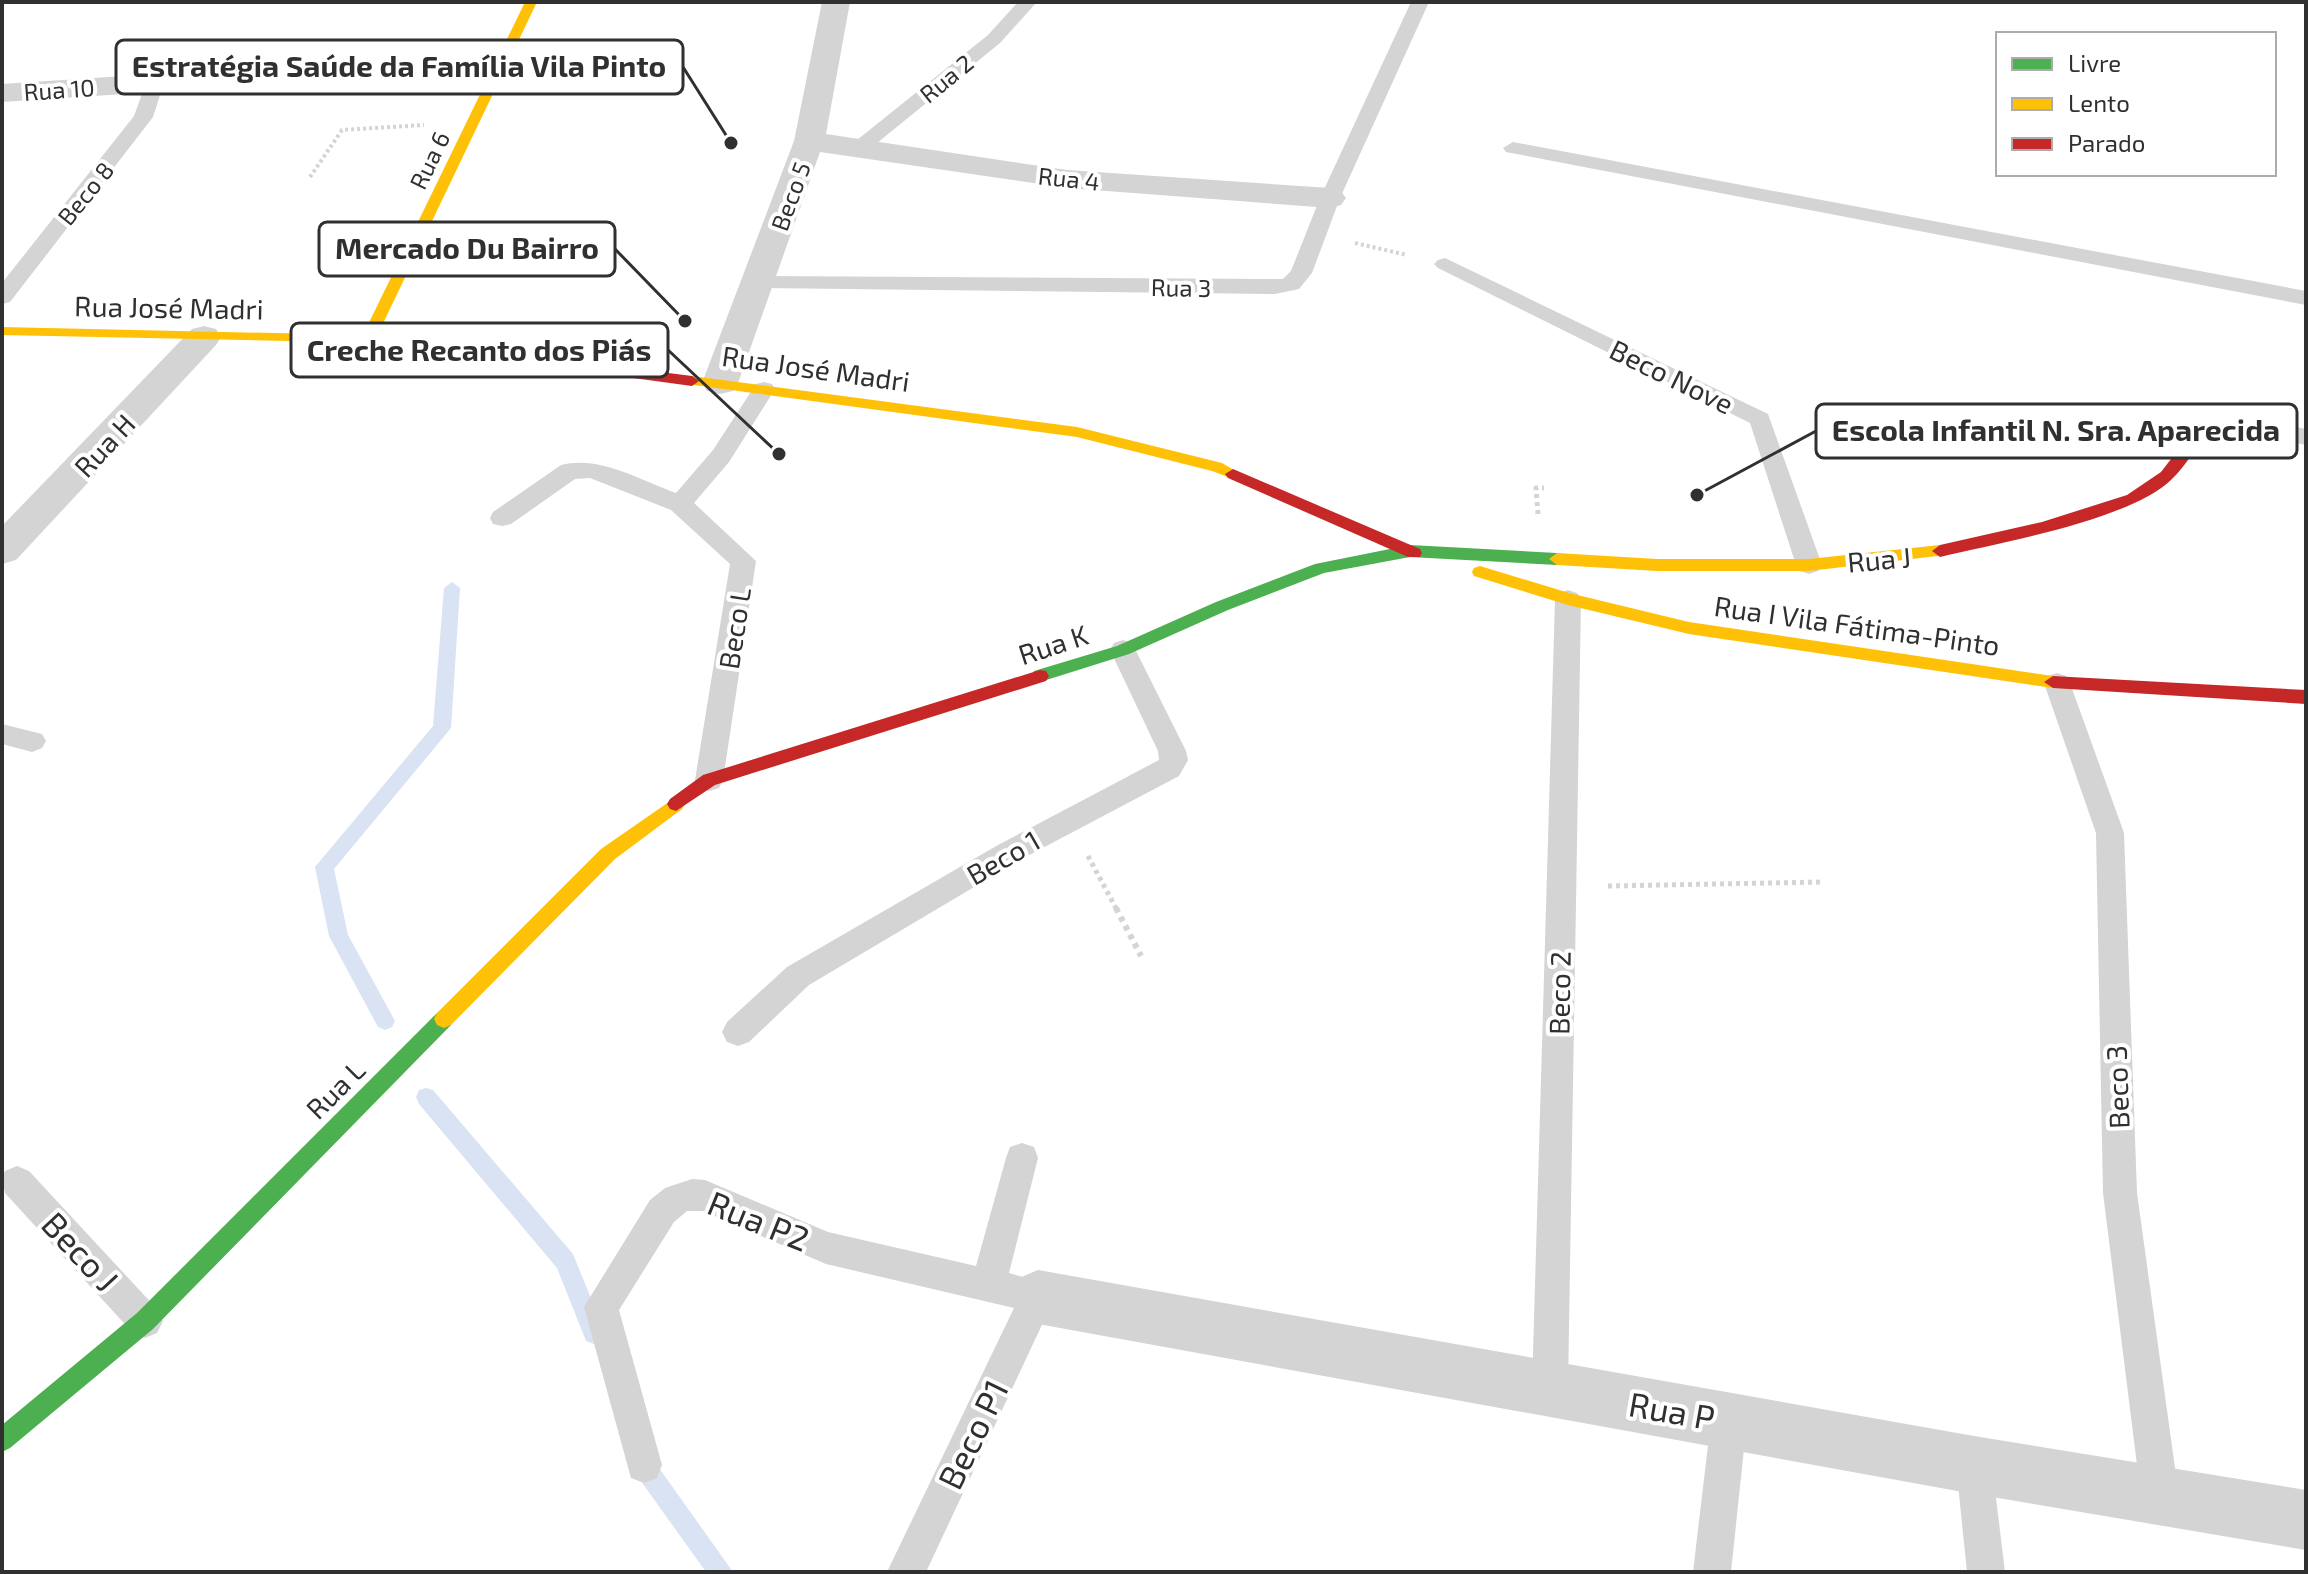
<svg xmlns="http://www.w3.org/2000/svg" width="2308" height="1574" viewBox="0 0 2308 1574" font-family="'Exo 2',sans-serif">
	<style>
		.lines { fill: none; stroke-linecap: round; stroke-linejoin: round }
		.stream { fill: #d9e3f3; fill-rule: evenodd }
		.path-far2 { stroke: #d4d4d4; stroke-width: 4; stroke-dasharray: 3 3; stroke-linecap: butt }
		.path-far1 { stroke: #d4d4d4; stroke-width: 5; stroke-dasharray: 4 4; stroke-linecap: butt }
		.path { stroke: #d4d4d4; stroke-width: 6; stroke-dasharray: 5 5; stroke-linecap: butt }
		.lane { fill: #d4d4d4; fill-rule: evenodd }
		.street { fill: #d4d4d4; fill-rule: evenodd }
		.fast { fill: #4caf50; fill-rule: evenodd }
		.slow { fill: #ffc107; fill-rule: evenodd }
		.jam { fill: #c62828; fill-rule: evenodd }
		.labels { text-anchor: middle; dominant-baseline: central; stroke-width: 8; stroke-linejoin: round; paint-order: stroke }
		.far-street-label { font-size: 24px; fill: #303030; stroke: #fff }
		.street-label { font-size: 28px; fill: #303030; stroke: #fff }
		.near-street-label { font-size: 34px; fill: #303030; stroke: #fff }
		.leader { fill: none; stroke: #303030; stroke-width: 3 }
		.callout-dot { fill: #303030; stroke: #fff; stroke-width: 3 }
		.callout { fill: #fff; stroke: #303030; stroke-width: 3 }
		.callout-label { font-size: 30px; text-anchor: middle; font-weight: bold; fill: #303030 }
	</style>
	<rect width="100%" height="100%" fill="#fff"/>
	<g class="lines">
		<!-- stream -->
		<g class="stream">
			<path d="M452 582 460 588 451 728 334 869 348 935 395 1021 392 1027 385 1030 378 1027 329 936 315 867 433 726 444 588Z"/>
			<path d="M426 1088 433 1090 573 1254 605 1333 602 1341 594 1344 586 1341 557 1268 419 1104 416 1097 419 1090Z"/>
			<path d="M643 1445 651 1449 659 1468 733 1572H706L643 1484 631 1457 635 1449Z"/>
		</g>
		<!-- path-far2 -->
		<g class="path-far2">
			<path d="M310 177 342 130 424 125"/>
			<path d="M1355 243 1407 255"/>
		</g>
		<!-- path-far1 -->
		<g class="path-far1">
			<path d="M1538 514 1536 488H1544"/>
			<path d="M1088 856 1117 910"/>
			<path d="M1608 886 1823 882"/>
		</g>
		<!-- path -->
		<path class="path" d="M1116 908 1141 956"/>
		<!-- lane -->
		<g class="lane">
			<path d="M1018 2H1037L1000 43 866 152H852L849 148 852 144 988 35Z"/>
			<path d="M1411 2H1429L1340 198 1312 273 1299 289 1275 294 759 288 748 282 759 276 1283 279 1291 271 1320 198Z"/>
			<path d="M155 77 164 83 153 117 10 302 2 304V283L134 116 146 83Z"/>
			<path d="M1513 142 2306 291V305L1506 152 1503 148Z"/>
			<path d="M1445 258 1768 414 1822 565 1818 571 1809 574 1800 571 1796 565 1750 423 1438 268 1434 264 1438 260Z"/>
			<path d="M764 382 772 384 775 389 729 462 694 503 756 561 723 780 719 788 709 791 699 788 695 780 730 564 671 510 590 478 575 479 511 524 502 526 493 524 490 518 493 512 561 465C599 455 640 480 676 493L713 450 756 384Z"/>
			<path d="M2231 414 2306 429V445L2223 427 2219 422 2223 417Z"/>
			<path d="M1568 590 1577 593 1581 599 1568 1388 1563 1401 1550 1406 1537 1401 1532 1388 1555 599 1559 593Z"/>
			<path d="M1123 640 1132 643 1186 751 1188 760 1179 776 1018 861 809 985 749 1042 738 1046 727 1042 722 1032 727 1022 787 967 998 845 1159 760 1158 751 1110 650 1114 643Z"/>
			<path d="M2057 673 2066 676 2070 683 2124 833 2137 1193 2179 1497 2173 1510 2160 1516 2147 1510 2141 1497 2103 1193 2096 833 2044 683 2048 676Z"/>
			<path d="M2 724 42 734 46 741 42 748 32 752 2 744Z"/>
			<path d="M1022 1143 1034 1147 1038 1158 1009 1273 1050 1285 1055 1297 926 1572H887L1014 1308 826 1264 703 1211H687L674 1222 619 1310 662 1465 657 1478 644 1483 631 1478 584 1307 650 1200 665 1188 692 1179 705 1180 828 1232 976 1266 1006 1158 1010 1147Z"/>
			<path d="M17 1166 29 1171 157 1309 163 1321 157 1333 145 1338 133 1333 5 1193 2 1178 5 1171Z"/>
			<path d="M1729 1402 1742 1407 1747 1420 1731 1572H1693L1711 1420 1716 1407Z"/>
			<path d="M1974 1447 1987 1452 1992 1465 2005 1572H1967L1956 1465 1961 1452Z"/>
		</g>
		<!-- street -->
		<g class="street">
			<path d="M822 2H850L826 134 1067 170 1330 188 1341 191 1346 198 1341 205 1330 208 1067 188 820 152 738 383 733 391 720 394 707 391 702 383 794 141Z"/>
			<path d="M499 63 509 66 514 72 509 78 155 92 2 102V84L155 74Z"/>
			<path d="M204 326 216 329 221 337 216 345 16 560 2 564V526L192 329Z"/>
			<path d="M1038 1270 1974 1436 2306 1490V1550L1974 1494 1038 1324 1019 1316 1011 1297 1019 1278Z"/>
		</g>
		<!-- fast -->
		<g class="fast">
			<path d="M1410 545 1557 553 1565 559 1557 565 1410 557 1324 573 1228 610 1129 654 1040 682 1031 676 1034 671 1117 646 1216 602 1315 564Z"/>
			<path d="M444 1010 451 1013 454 1019 451 1025 153 1329 10 1448 2 1452V1425L137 1313 437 1013Z"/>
		</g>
		<!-- slow -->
		<g class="slow">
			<path d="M525 2H537L377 336 384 337V343L2 335V327L363 335Z"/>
			<path d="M692 376 1077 427 1222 463 1241 474 1233 479 1212 471 1077 437 687 384V378Z"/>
			<path d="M1940 545 1946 547 1948 551 1946 555 1809 571H1657L1557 565 1549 559 1557 553 1657 559H1809Z"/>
			<path d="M1480 566 1569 593 1689 622 2053 676 2062 682 2053 688 1689 634 1568 605 1474 576 1472 572 1474 568Z"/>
			<path d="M676 797 682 799 685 804 682 809 615 859 451 1025 444 1028 437 1025 434 1019 437 1013 601 849Z"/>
		</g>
		<!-- jam -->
		<g class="jam">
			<path d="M379 336 692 376 699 381 692 386 374 343V337Z"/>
			<path d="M2215 417H2231L2238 422 2236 425 2208 430C2197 446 2186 466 2171 480 2129 520 1999 543 1940 557L1932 551 1940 545 2042 522 2127 495 2161 472 2198 424Z"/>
			<path d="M1233 469 1420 549 1422 553 1420 557H1408L1228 478 1225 474Z"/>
			<path d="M1040 670 1046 671 1049 676 1046 681 715 785 676 811 670 809 667 804 670 799 703 775Z"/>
			<path d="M2053 676 2306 690V704L2053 688 2044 682Z"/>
		</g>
	</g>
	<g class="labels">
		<!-- far-street labels -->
		<g class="far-street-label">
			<text transform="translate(946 78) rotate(-39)">Rua 2</text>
			<text transform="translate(59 89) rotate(-4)">Rua 10</text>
			<text transform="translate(429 160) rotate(-64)">Rua 6</text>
			<text transform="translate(1069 178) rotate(6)">Rua 4</text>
			<text transform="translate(85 193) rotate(-51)">Beco 8</text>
			<text transform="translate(790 196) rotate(-70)">Beco 5</text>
			<text transform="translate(1181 287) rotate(1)">Rua 3</text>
		</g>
		<!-- street labels -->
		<g class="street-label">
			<text transform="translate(169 307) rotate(1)">Rua José Madri</text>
			<text transform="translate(816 368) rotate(8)">Rua José Madri</text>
			<text transform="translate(1672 376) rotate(26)">Beco Nove</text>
			<text transform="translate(104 445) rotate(-47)">Rua H</text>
			<text transform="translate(1879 559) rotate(-5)">Rua J</text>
			<text transform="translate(1857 625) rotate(8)">Rua I Vila Fátima-Pinto</text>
			<text transform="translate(734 628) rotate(-81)">Beco L</text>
			<text transform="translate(1053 644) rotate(-18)">Rua K</text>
			<text transform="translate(1003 857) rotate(-30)">Beco 1</text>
			<text transform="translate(1559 993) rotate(-89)">Beco 2</text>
			<text transform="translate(2117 1087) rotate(-92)">Beco 3</text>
			<text transform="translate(335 1089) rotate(-45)">Rua L</text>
		</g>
		<!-- near-street labels -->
		<g class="near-street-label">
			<text transform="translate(759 1220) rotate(22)">Rua P2</text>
			<text transform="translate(81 1251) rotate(47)">Beco J</text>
			<text transform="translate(1672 1410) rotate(10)">Rua P</text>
			<text transform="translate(972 1434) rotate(-64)">Beco P1</text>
		</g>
	</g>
	<!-- callouts -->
	<path class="leader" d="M731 143L683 67M685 321L615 249M779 454L668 350M1697 495L1816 431"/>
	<g class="callout-dot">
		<circle cx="731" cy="143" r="8"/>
		<circle cx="685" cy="321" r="8"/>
		<circle cx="779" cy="454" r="8"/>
		<circle cx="1697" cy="495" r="8"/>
	</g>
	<g class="callout">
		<rect x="116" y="40" width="567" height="54" rx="8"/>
		<rect x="319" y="222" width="296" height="54" rx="8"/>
		<rect x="291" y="323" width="377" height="54" rx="8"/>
		<rect x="1816" y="404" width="481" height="54" rx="8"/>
	</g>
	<g class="callout-label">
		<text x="399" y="77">Estratégia Saúde da Família Vila Pinto</text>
		<text x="467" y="259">Mercado Du Bairro</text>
		<text x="479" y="361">Creche Recanto dos Piás</text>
		<text x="2056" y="441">Escola Infantil N. Sra. Aparecida</text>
	</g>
	<!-- border -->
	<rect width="2308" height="1574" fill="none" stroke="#303030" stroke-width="8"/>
	<!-- legend -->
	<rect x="1996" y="32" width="280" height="144" fill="#ffffff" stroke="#acacac" stroke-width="2"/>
	<rect x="2012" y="58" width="40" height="12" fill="#4caf50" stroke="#acacac" stroke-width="2"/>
	<text x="2068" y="72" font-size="24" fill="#303030">Livre</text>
	<rect x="2012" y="98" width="40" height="12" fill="#ffc107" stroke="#acacac" stroke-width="2"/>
	<text x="2068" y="112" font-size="24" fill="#303030">Lento</text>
	<rect x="2012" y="138" width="40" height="12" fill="#c62828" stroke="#acacac" stroke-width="2"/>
	<text x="2068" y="152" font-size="24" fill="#303030">Parado</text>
</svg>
